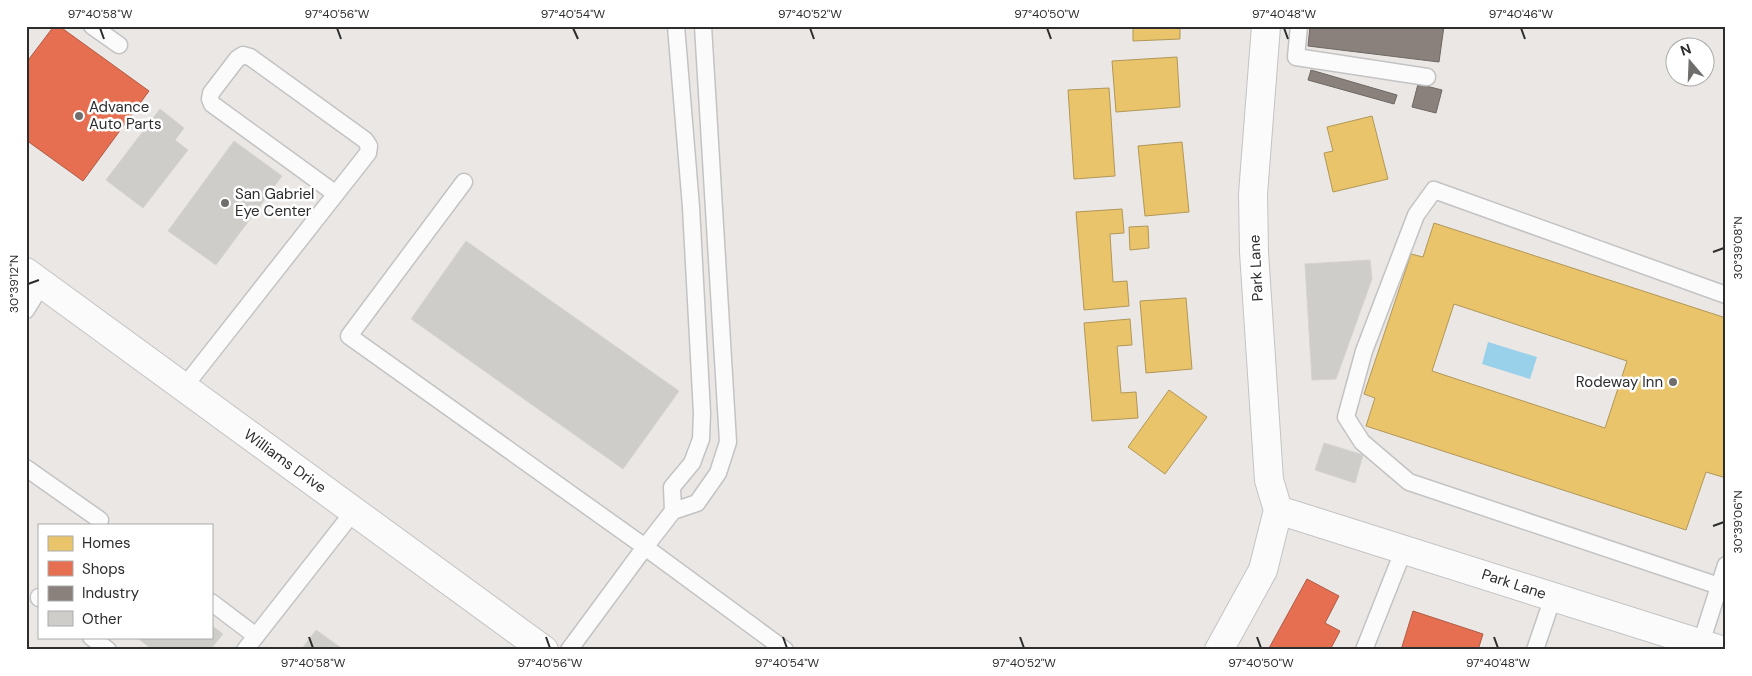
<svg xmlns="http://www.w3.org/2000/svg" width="1752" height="676" viewBox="0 0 1752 676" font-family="'DM Sans',sans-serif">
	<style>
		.water { fill: #9ad1ea }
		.homes { fill: #e9c46a; stroke: #b19758; fill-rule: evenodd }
		.shops { fill: #e76f51; stroke: #af5b46 }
		.industry { fill: #8a817c; stroke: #6e6864 }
		.building { fill: #cfcdca; stroke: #d5d3cf }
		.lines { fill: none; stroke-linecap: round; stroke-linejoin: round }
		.service-casing { stroke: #c4c3c4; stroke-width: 19 }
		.minor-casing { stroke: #c4c3c4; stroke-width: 30 }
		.secondary-casing { stroke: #c4c3c4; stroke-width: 30 }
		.service { stroke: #fcfbfb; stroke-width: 16 }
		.minor { stroke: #fcfbfb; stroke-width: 28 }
		.secondary { stroke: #fcfbfb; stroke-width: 28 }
		.ticks { fill: none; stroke: #2d2d2d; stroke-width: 2 }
		.poi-dot { fill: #6f6e6d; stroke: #fff; stroke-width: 2 }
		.labels { text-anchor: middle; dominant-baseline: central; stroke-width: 5; stroke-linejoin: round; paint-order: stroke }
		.poi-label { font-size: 15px; fill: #2d2d2d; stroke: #fff; text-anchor: start }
		.street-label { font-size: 15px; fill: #2d2d2d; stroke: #fff }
		.neatline { fill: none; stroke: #2d2d2d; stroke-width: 2 }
		.ticks-label { font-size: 12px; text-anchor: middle; fill: #2d2d2d }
	</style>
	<rect width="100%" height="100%" fill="#eae7e4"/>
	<!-- water -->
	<path class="water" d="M1488 342 1537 357 1530 379 1482 364Z"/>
	<!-- homes -->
	<g class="homes">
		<path d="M1133 26H1180V39L1133 41Z"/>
		<path d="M1177 57 1180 107 1116 112 1112 61Z"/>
		<path d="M1109 88 1115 176 1074 179 1068 90Z"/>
		<path d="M1372 116 1388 179 1333 192 1324 153 1333 151 1327 127Z"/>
		<path d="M1182 142 1189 212 1145 216 1138 146Z"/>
		<path d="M1122 209 1124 233 1110 234 1113 282 1127 281 1129 306 1084 310 1076 212Z"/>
		<path d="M1434 223 1726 318V478L1706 472 1686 530 1366 426 1375 398 1364 394 1411 254 1423 257ZM1454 304 1627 361 1605 428 1432 371Z"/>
		<path d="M1148 226 1149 248 1130 250 1129 227Z"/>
		<path d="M1186 298 1192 369 1146 373 1140 301Z"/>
		<path d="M1130 319 1132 345 1117 346 1121 393 1136 392 1138 418 1092 421 1084 323Z"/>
		<path d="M1169 390 1207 417 1165 474 1128 447Z"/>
	</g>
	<!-- shops -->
	<g class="shops">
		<path d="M54 26H59L149 91 83 181 26 140V63Z"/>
		<path d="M1307 579 1339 596 1325 623 1340 631 1330 650H1268Z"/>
		<path d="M1413 611 1483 634 1478 650H1401Z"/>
	</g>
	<!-- industry -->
	<g class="industry">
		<path d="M1310 26H1444L1439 62 1308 46Z"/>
		<path d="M1311 70 1397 95 1394 104 1308 80Z"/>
		<path d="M1418 84 1442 90 1436 113 1412 107Z"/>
	</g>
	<!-- building -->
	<g class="building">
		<path d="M160 109 184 128 175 140 188 150 143 208 106 180Z"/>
		<path d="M234 141 282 176 216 265 168 231Z"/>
		<path d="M466 241 679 391 623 469 411 319Z"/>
		<path d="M1370 260 1372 279 1336 379 1312 380 1305 264Z"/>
		<path d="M1324 443 1363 455 1355 483 1315 470Z"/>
		<path d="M211 625 223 634 210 650H153L136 637H211Z"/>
		<path d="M316 630 344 650H301Z"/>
	</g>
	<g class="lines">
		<!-- service casing -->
		<g class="service-casing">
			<g id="service">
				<path d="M92 26 119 45"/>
				<path d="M703 26 728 442 718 473 697 503 673 511 645 547 785 650"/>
				<path d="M1299 26 1296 57 1427 77"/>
				<path d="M464 182 349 336 645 547 569 650"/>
				<path d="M26 310 42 284"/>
				<path d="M184 387 368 153 369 146 365 140 250 57 243 55 237 59 211 93 210 99 212 104 336 194"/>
				<path d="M26 468 100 520"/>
				<path d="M673 511 672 487 692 463 701 439 702 413 691 207 676 26"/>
				<path d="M1719 586 1409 482 1362 442 1346 417 1364 351 1416 215 1434 190 1726 295"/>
				<path d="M39 597V598"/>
				<path d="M211 602 256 636"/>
				<path d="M91 637 108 650"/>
				<path d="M1701 643 1726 565"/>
				<path d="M245 650 354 511"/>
				<path d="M1364 650 1404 549"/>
				<path d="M1535 650 1553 597"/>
			</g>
		</g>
		<!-- minor casing -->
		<g class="minor-casing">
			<g id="minor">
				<path d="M1278 510 1721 650"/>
				<path d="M1219 650 1263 570 1278 510 1269 480 1254 252 1253 194 1266 26"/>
			</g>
		</g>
		<!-- secondary casing -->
		<g class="secondary-casing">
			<path id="secondary" d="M26 272 544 650"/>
		</g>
		<!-- service -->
		<use href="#service" class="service"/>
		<!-- minor -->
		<use href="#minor" class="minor"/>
		<!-- secondary -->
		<use href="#secondary" class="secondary"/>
	</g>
	<!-- ticks -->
	<path class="ticks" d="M100 28 104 39M337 28 341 39M573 28 578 39M810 28 814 39M1047 28 1051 39M1284 28 1288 39M1521 28 1525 39M1713 252 1724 248M28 284 39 280M1713 526 1724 522M309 637 313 648M546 637 550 648M783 637 787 648M1020 637 1024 648M1257 637 1261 648M1494 637 1498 648"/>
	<!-- markers -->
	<g class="poi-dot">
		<circle cx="79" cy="116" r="5"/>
		<circle cx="225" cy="203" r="5"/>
		<circle cx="1673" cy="382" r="5"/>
	</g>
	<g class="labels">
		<!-- poi labels -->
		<g class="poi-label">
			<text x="89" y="107">Advance<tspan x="89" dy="17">Auto Parts</tspan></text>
			<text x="235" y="194">San Gabriel<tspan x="235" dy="17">Eye Center</tspan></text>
			<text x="1663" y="382" text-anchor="end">Rodeway Inn</text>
		</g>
		<!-- street labels -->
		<g class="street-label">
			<text transform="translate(1256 268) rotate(-93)">Park Lane</text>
			<text transform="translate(285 461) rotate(36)">Williams Drive</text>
			<text transform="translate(1514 584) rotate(18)">Park Lane</text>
		</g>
	</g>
	<!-- border -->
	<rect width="1752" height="676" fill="none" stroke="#ffffff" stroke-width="55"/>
	<!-- legend -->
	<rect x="38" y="524" width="175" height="115" fill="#ffffff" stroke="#ababab"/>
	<rect x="48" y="536" width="25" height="15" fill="#e9c46a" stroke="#ababab"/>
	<text x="82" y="548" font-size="15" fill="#2d2d2d">Homes</text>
	<rect x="48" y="561" width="25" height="15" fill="#e76f51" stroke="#ababab"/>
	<text x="82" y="574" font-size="15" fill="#2d2d2d">Shops</text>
	<rect x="48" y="586" width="25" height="15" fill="#8a817c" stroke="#ababab"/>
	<text x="82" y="598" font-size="15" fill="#2d2d2d">Industry</text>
	<rect x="48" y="611" width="25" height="15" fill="#cfcdca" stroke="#ababab"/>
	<text x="82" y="624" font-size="15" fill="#2d2d2d">Other</text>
	<!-- north arrow -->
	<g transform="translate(1690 62) rotate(341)"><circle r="24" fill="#ffffff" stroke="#ababab"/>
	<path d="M0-4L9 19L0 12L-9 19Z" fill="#6f6e6d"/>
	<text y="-8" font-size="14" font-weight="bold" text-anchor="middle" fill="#2d2d2d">N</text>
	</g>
	<rect x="28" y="28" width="1696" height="620" class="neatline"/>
	<g class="ticks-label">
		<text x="100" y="18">97°40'58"W</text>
		<text x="337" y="18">97°40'56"W</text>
		<text x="573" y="18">97°40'54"W</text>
		<text x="810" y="18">97°40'52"W</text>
		<text x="1047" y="18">97°40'50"W</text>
		<text x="1284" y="18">97°40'48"W</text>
		<text x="1521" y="18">97°40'46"W</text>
		<text transform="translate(1738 248) rotate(-90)" y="4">30°39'08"N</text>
		<text transform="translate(14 284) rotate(-90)" y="4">30°39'12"N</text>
		<text transform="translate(1738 522) rotate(-90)" y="4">30°39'06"N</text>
		<text x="313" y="667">97°40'58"W</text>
		<text x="550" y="667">97°40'56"W</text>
		<text x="787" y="667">97°40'54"W</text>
		<text x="1024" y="667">97°40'52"W</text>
		<text x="1261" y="667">97°40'50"W</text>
		<text x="1498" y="667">97°40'48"W</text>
	</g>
</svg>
